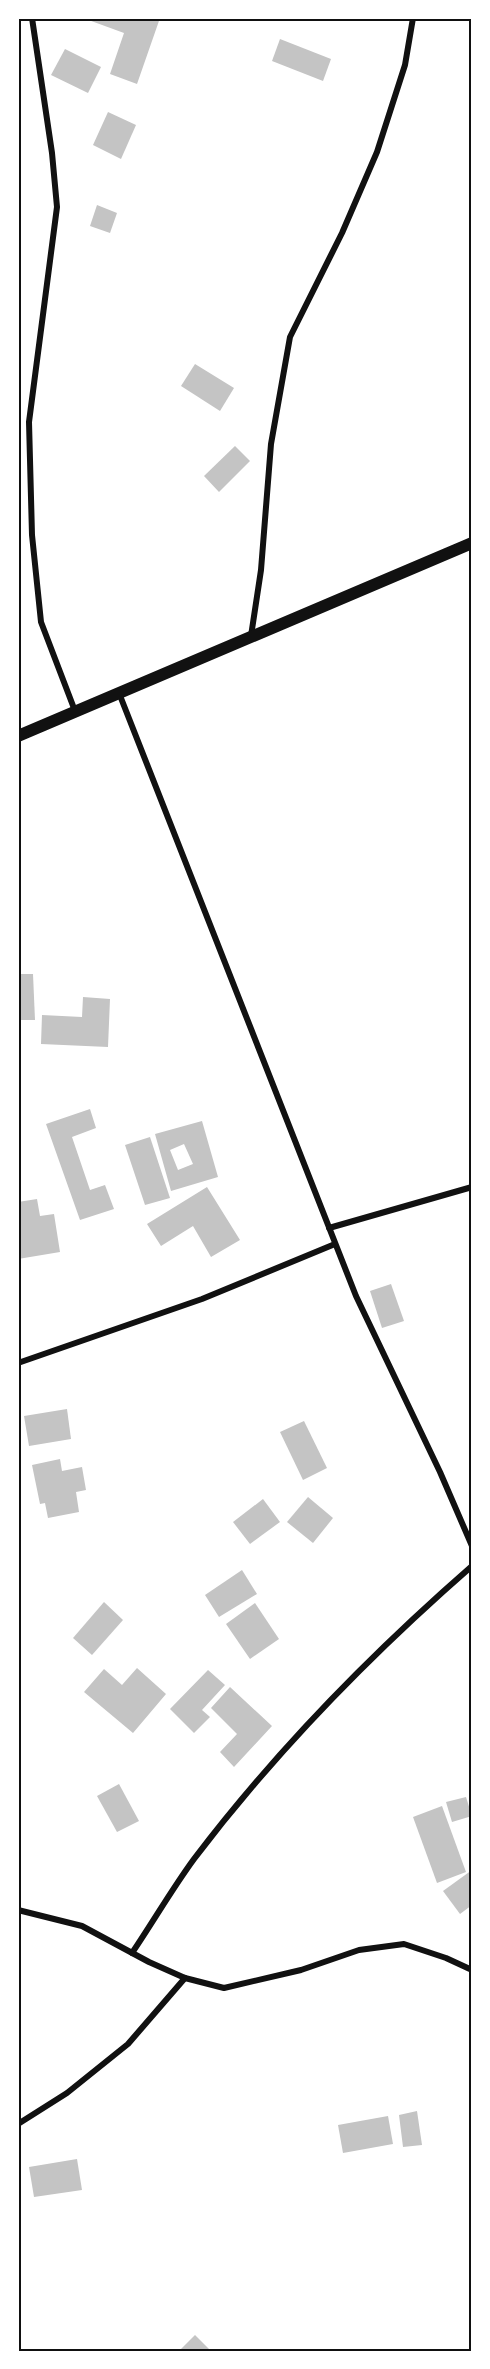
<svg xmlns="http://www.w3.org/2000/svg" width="490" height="2369" viewBox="0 0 490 2369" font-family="Mulish,sans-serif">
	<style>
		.building { fill: #c4c4c4; fill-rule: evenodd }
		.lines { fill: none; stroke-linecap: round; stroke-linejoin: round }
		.minor { stroke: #111; stroke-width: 6 }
		.secondary { stroke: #111; stroke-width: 12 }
		.neatline { fill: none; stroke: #111; stroke-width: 2 }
	</style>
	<rect width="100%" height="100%" fill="#fff"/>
	<!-- building -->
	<g class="building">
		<path d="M83 18H160L137 84 110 74 124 33Z"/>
		<path d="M280 39 331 59 323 81 272 61Z"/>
		<path d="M65 49 101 67 88 93 51 75Z"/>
		<path d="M108 112 136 125 121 159 93 145Z"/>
		<path d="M97 205 117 213 110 233 90 226Z"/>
		<path d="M195 364 234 388 220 411 181 386Z"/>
		<path d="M235 446 250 461 219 492 204 476Z"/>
		<path d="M18 974H33L35 1020H18Z"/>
		<path d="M83 997 110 999 108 1047 41 1044 42 1015 82 1017Z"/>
		<path d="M90 1109 96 1128 72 1137 90 1190 105 1185 114 1209 80 1220 46 1124Z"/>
		<path d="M202 1121 218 1177 171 1191 155 1134ZM184 1144 193 1164 178 1170 170 1150Z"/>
		<path d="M150 1137 170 1198 145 1205 125 1145Z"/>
		<path d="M207 1187 240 1240 211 1257 193 1226 161 1246 147 1224Z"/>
		<path d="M37 1199 40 1216 54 1214 60 1252 18 1259V1202Z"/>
		<path d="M391 1284 404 1321 382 1328 370 1291Z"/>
		<path d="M67 1409 71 1439 29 1446 24 1416Z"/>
		<path d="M304 1421 327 1468 303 1480 280 1432Z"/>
		<path d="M60 1459 62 1471 82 1467 86 1490 76 1492 79 1512 48 1518 45 1503 40 1504 32 1465Z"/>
		<path d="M308 1497 333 1518 313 1543 287 1522Z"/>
		<path d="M263 1499 280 1522 250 1544 233 1522Z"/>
		<path d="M242 1570 257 1594 219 1617 205 1595Z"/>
		<path d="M104 1602 123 1620 92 1655 73 1638Z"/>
		<path d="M255 1603 279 1639 250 1659 226 1624Z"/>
		<path d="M137 1668 166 1694 133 1733 84 1692 104 1669 122 1685Z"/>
		<path d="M208 1670 225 1685 202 1710 210 1717 194 1733 170 1709Z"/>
		<path d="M230 1687 272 1726 234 1767 220 1752 237 1734 211 1708Z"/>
		<path d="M119 1784 139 1821 117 1832 97 1796Z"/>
		<path d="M466 1797 472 1816 452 1822 446 1802Z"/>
		<path d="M442 1806 466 1872 437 1883 413 1817Z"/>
		<path d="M472 1870V1905L460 1914 443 1891Z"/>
		<path d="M417 2111 422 2145 403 2147 399 2115Z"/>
		<path d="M388 2116 393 2144 343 2153 338 2125Z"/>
		<path d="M77 2159 82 2190 34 2197 29 2167Z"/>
		<path d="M195 2335 211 2351H179Z"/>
	</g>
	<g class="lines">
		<!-- minor -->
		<g class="minor">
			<path d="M32 18 52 153 57 207 29 422 32 535 41 622 75 711"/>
			<path d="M251 636 261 570 271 444 290 337 342 233 377 152 405 65 413 18"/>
			<path d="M119 693 356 1296 440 1472 472 1546"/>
			<path d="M329 1228 472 1187"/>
			<path d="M18 1363 202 1299 335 1244"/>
			<path d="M18 1910 82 1926 149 1962 185 1978 224 1988 301 1970 359 1950 404 1944 446 1958 472 1970"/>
			<path d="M132 1953C153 1922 172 1889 194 1859 276 1751 370 1655 472 1566"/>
			<path d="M18 2124 67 2093 128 2044 185 1978"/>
		</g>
		<!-- secondary -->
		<path class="secondary" d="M18 736 472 543"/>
	</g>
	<!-- border -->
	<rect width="490" height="2369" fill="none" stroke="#ffffff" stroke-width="39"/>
	<rect x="20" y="20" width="450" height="2330" class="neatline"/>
</svg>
